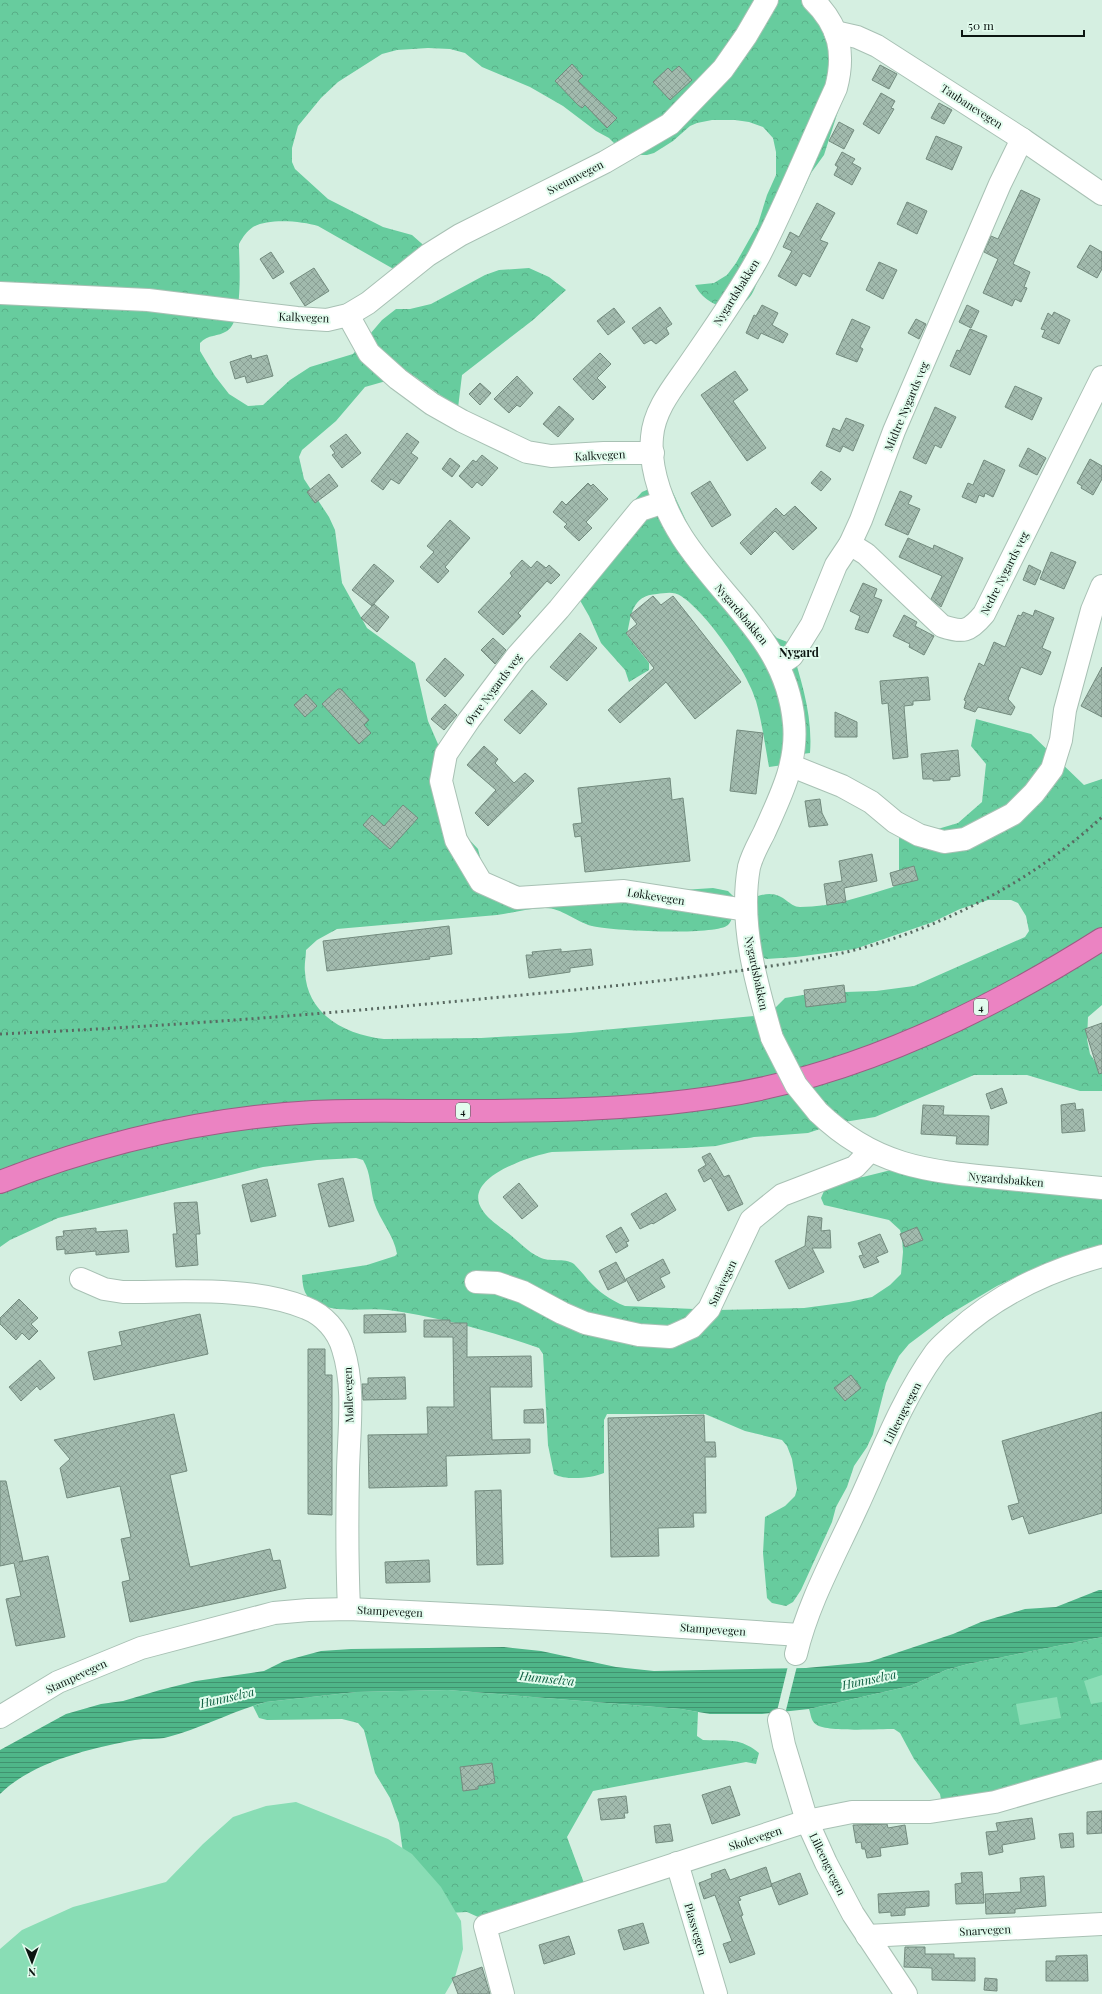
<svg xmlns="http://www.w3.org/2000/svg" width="1102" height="1994" viewBox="0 0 1102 1994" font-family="'Playfair Display',serif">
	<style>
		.forest { fill: url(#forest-crowns) }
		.park { fill: #89ddb5 }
		.water { fill: url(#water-rules) }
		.pier { fill: #d5efe1 }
		.building { fill: url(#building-cross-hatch); stroke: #738b7e }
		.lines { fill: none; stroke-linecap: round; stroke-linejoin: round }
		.minor-casing { stroke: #a8c1b4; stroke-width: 24 }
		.highway-casing { stroke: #9d5c84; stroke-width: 24 }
		.minor { stroke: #fff; stroke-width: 22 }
		.highway { stroke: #eb83c2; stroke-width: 22 }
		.rail { stroke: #596961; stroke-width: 3; stroke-dasharray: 2 4; stroke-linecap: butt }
		.minor-bridge-casing { stroke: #a8c1b4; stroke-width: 24; stroke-linecap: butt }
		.minor-bridge { stroke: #fff; stroke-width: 22 }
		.labels { text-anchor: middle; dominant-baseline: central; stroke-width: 4; stroke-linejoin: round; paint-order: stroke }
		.shield { fill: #e2fcee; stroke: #4c5a53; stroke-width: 1 }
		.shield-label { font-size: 10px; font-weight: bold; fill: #0c1511 }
		.street-label { font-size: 11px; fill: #0c1511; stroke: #e2fcee }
		.neighbourhood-label { font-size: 12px; font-weight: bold; fill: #0c1511; stroke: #e2fcee }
		.water-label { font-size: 12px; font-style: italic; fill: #0e5f41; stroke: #e2fcee }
	</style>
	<defs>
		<pattern id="forest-crowns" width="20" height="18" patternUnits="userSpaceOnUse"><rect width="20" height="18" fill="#67cc9e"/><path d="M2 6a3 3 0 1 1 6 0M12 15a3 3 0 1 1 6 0" fill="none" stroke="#58ae87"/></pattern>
		<pattern id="water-rules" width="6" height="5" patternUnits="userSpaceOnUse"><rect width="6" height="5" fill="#4fb689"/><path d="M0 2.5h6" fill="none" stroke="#40936f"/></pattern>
		<pattern id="building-cross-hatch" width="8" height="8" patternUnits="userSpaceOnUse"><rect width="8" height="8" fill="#a1baad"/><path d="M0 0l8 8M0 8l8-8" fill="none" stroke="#899f94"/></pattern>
	</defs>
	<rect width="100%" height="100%" fill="#d5efe1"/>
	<!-- forest -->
	<g class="forest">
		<path d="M0 0H820L849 77 824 155 811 173 802 193 794 205 763 273C756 280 756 290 749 298 733 317 704 304 695 285L714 283 727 275 736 263 758 224 767 195 776 175V152L773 138 763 127 749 122 735 120H712L697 123 690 126 673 141 654 153 647 155H631L624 153 609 138 596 131 563 106 530 87 482 67 465 53 450 49 428 48 397 50 382 54 338 82 321 98 298 126 292 148V162L295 169 328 199 383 227 412 235 429 250 397 271 318 226C302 221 268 218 253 227 247 231 242 238 239 244 239 262 244 321 227 331 218 337 208 334 200 343V351L215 376 229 394 248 406 263 405 290 380 310 367 353 354 382 320 396 309H410L431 304 485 275 499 270 529 268 549 277 566 290 533 320 462 375 458 408 414 376 405 388 386 381 365 387 336 421 302 450 299 457 304 479 329 517 335 530 342 583 367 628 415 663 428 721 444 758 449 818 478 849 484 872 516 890 652 892 713 888 728 891 733 896C733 905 735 918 728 925 716 936 611 931 592 926 576 922 562 908 545 908 529 908 513 913 497 915 443 920 390 924 337 929L317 940 306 950C306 957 304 965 305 972 307 1015 346 1035 384 1039L481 1038 570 1033 754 1016 762 1015 775 1008 785 998 815 993 876 991 914 986 1025 937 1029 931 1026 916 1018 903 1011 900H988L960 909 933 922 855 949 796 957 766 959 759 955 757 911 758 896C783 888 787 907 800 907 832 907 863 896 893 887L899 883V839L904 821 931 831 958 823 982 802 986 764 971 746 976 719 1031 734 1084 785 1102 779V1005L1088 1017 1087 1039 1090 1054 1102 1072V1091H1080L1027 1075H974L875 1117 838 1123 808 1133 754 1137 716 1146 686 1148 552 1152C531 1156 459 1178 483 1211 489 1220 499 1226 508 1233 517 1240 528 1252 539 1257 550 1263 564 1257 574 1264 579 1269 584 1275 588 1280 599 1292 610 1300 625 1306L717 1310 804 1308 849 1302 872 1297 890 1285 901 1274 903 1252 902 1237 900 1230 889 1220 824 1205 821 1198 827 1184 833 1180 863 1177 915 1164 1102 1179V1250L1018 1276 997 1286 945 1317 909 1344 899 1356 886 1383 873 1434 867 1447 854 1466 847 1487 836 1507 832 1522 801 1590 793 1602 786 1606 772 1603 767 1598 763 1553 765 1517 785 1506 795 1496 797 1489 792 1459 787 1446 782 1440 745 1431 705 1414H607L604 1420V1473C592 1478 566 1481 554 1474L548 1445 543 1354 539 1348C490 1331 439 1317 388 1310 365 1307 340 1314 318 1304 304 1297 303 1289 302 1275L367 1265 395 1256 397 1254C394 1235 380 1221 374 1202 370 1188 371 1173 363 1160L356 1158 317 1160 263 1167 58 1218 10 1240 0 1247Z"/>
		<path d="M656 486H670L689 527 740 600 777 638 790 643C801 680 813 715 810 753L802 754 783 765 769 767C765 745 762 722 756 701 748 672 706 612 681 596 674 591 665 593 657 594 632 595 631 615 627 635L649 663V670L629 682 625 670 601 643 589 616 578 597 632 503 642 492Z"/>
		<path d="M1102 1637V1772L943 1810 940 1794 914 1759 900 1733 894 1729C879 1729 827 1732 817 1725 811 1722 811 1715 809 1709L910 1686 946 1670 968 1664Z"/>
		<path d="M448 1690 681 1709 698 1712 697 1736 703 1740C726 1741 740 1737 759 1753L756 1764 746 1762 593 1791 567 1837 588 1894 487 1921 467 1912 448 1913 403 1853 399 1823 390 1798 375 1773 364 1730 358 1723 342 1719 267 1720 259 1718 253 1706 266 1702 356 1692Z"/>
	</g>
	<!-- park -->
	<g class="park">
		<path d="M1102 1675V1702L1091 1704 1084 1681Z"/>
		<path d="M1057 1697 1061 1718 1020 1725 1016 1704Z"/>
		<path d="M296 1802 388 1839 412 1854 441 1887 461 1921 463 1949 455 1977 445 1994H0V1949L22 1930 73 1907 166 1882 203 1844 233 1817 266 1806Z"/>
	</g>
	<!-- water -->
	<path class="water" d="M1099 1590H1102V1637L968 1664 946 1670 910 1686 809 1709 762 1714H710L681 1709 448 1690 356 1692 266 1702C232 1711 202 1728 168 1737 157 1740 146 1738 135 1740 91 1748 32 1762 0 1794V1750L66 1714 101 1704 123 1701 160 1690 196 1681 264 1671 284 1661 321 1651 351 1649 504 1647 541 1651 616 1667 654 1671 806 1668 869 1662 953 1634 981 1622 1025 1609 1056 1607Z"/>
	<!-- pier -->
	<path class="pier" d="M788 1666H797L785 1714 776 1715Z"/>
	<!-- building -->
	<g class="building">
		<path d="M572 64 583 76 578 81 617 118 607 128 585 105 582 108 578 105 555 81Z"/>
		<path d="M880 65 897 74 889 89 872 80Z"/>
		<path d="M679 66 692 80 670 100 653 82 668 68 672 72Z"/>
		<path d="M881 93 895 101 891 108 894 109 879 134 863 124Z"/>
		<path d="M939 103 952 110 944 124 931 118Z"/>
		<path d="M839 122 854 130 844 149 829 141Z"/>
		<path d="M936 136 962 147 952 170 926 159Z"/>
		<path d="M842 152 855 159 852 163 861 168 852 185 834 175 838 167 835 165Z"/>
		<path d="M1021 190 1040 199 1013 264 1030 272 1024 287 1027 288 1021 302 1015 299 1012 306 983 293 998 259 984 252 991 236 998 239Z"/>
		<path d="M907 202 927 211 917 234 897 224Z"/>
		<path d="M817 203 835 213 820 240 828 243 810 277 803 273 796 286 778 276 792 251 783 247 790 232 799 237Z"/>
		<path d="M1090 245 1102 252V269L1097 278 1077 267Z"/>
		<path d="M271 252 284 272 273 279 260 259Z"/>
		<path d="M879 262 897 270 883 299 866 290Z"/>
		<path d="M314 268 329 291 305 306 290 283Z"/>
		<path d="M762 305 778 313 772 325 788 334 783 343 761 333 758 339 746 333 754 315 756 316Z"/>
		<path d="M967 305 979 311 971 328 959 322Z"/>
		<path d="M660 307 672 324 666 328 669 334 656 344 651 340 644 344 632 328Z"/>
		<path d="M614 308 625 322 608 335 597 321Z"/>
		<path d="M1054 312 1070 320 1059 344 1042 337 1045 330 1041 329 1048 313 1052 316Z"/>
		<path d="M852 319 870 327 860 347 863 349 857 362 836 354Z"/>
		<path d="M916 319 926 324 919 339 908 333Z"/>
		<path d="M970 329 987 336 970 375 950 366 957 350 960 351Z"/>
		<path d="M600 353 611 364 597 378 606 387 593 400 573 379Z"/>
		<path d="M251 355 252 359 267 355 273 376 247 383 245 376 235 379 230 362Z"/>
		<path d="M735 371 748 390 733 401 766 448 747 461 701 395Z"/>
		<path d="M517 376 533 393 520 407 517 405 509 413 494 399Z"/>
		<path d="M480 383 491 393 480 405 469 394Z"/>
		<path d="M1015 386 1042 398 1032 420 1005 407Z"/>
		<path d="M559 406 574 419 558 437 543 424Z"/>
		<path d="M935 407 956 417 941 448 935 445 926 464 913 458Z"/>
		<path d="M846 418 864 425 853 451 843 446 840 452 826 446 833 428 840 431Z"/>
		<path d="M407 433 419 442 411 453 418 458 399 484 391 479 383 490 371 481Z"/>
		<path d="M346 434 361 453 342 468 332 455 335 453 330 446Z"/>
		<path d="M1028 448 1046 458 1037 475 1019 466Z"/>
		<path d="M482 455 498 468 482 486 477 482 472 488 459 476 473 460 476 462Z"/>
		<path d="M450 458 460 466 452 477 442 469Z"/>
		<path d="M1090 459 1102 466V479L1093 495 1081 488 1082 486 1077 483Z"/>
		<path d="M984 460 1005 470 993 497 985 493 984 497 979 495 976 503 962 497 968 483 973 485Z"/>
		<path d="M821 471 831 479 821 491 811 483Z"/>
		<path d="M329 474 338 486 315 503 307 492Z"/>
		<path d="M710 481 731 515 712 527 691 493Z"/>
		<path d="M588 483 591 486 593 484 608 499 586 522 592 528 579 541 564 527 567 524 553 512 562 501 566 505Z"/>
		<path d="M900 491 912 496 908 504 920 509 908 535 885 525Z"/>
		<path d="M795 506 817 528 793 550 775 531 751 555 740 543 776 508 784 516Z"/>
		<path d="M450 520 470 538 445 567 449 571 438 583 420 567 434 552 427 546Z"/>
		<path d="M908 538 933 549 934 545 963 558 941 607 931 599 942 576 899 557Z"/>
		<path d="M1051 552 1076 562 1064 589 1040 579Z"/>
		<path d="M522 560 531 568 537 561 546 568 549 565 560 575 551 584 547 581 518 613 521 616 503 635 478 612 512 576 510 573Z"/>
		<path d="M374 564 394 581 372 606 352 590Z"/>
		<path d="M1029 565 1041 571 1035 585 1023 580Z"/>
		<path d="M863 583 877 589 874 597 882 600 868 633 855 629 860 616 850 611Z"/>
		<path d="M653 596 661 605 673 596 741 682 695 719 666 682 620 723 608 710 654 668 626 633 637 624 630 615Z"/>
		<path d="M374 604 389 617 377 632 361 618Z"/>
		<path d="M1035 610 1054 618 1042 648 1051 652 1042 674 1041 675 1021 667 1008 699 1015 707 1011 715 978 707 975 712 964 708 966 701 964 700 979 663 984 666 994 642 1005 647 1018 615 1021 616 1023 612 1033 616Z"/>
		<path d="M904 615 917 622 915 626 934 636 924 655 909 647 910 644 893 636Z"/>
		<path d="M580 633 597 648 567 681 550 667Z"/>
		<path d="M493 638 506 650 495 664 481 650Z"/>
		<path d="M445 658 464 675 445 697 426 680Z"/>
		<path d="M1102 667V717L1081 706Z"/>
		<path d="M928 677 930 700 913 701V705L904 706 908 757 893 759 888 703 882 704 880 681Z"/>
		<path d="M338 689H341L369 720 364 725 371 733 359 744 322 704Z"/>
		<path d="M532 690 547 704 520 734 504 720Z"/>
		<path d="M306 694 317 706 305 717 294 705Z"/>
		<path d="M445 704 457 715 444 730 431 719Z"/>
		<path d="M835 712 857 722V737H835Z"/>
		<path d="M737 730 763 733 756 794 730 791Z"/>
		<path d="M484 746 498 759 495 763 514 783 525 773 534 781 488 826 475 813 496 790 467 765Z"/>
		<path d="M958 750 960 776 950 777V780L933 781V779H923L921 754Z"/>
		<path d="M670 778 672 800 683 798 690 861 585 872 581 836 575 837 573 824 582 823 578 788Z"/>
		<path d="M820 799 822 813 828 825 809 827 805 801Z"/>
		<path d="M403 805 418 818 390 849 363 825 372 815 384 826Z"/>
		<path d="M872 854 877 881 844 888 846 902 827 905 824 884 842 881 839 861Z"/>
		<path d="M914 866 918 880 893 886 890 873Z"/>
		<path d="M449 926 452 954 429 957 430 959 327 971 323 941Z"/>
		<path d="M561 949V952L591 949 593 965 570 968V972L529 978 526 955H533L532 952Z"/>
		<path d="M844 985 846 1002 806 1007 804 990Z"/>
		<path d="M1102 1023V1073L1099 1074 1085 1029Z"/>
		<path d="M1002 1088 1007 1103 991 1109 986 1094Z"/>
		<path d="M1075 1103 1076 1110 1083 1109 1085 1131 1062 1133 1061 1105Z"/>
		<path d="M923 1105 944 1106 943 1115 989 1116 988 1145 956 1144 957 1136 921 1134Z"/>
		<path d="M710 1153 724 1177 729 1175 743 1204 728 1211 711 1178 704 1182 698 1170 706 1165 702 1157Z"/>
		<path d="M343 1178 354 1221 329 1227 318 1184Z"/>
		<path d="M267 1179 276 1216 251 1222 242 1185Z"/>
		<path d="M519 1183 538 1206 522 1219 503 1197Z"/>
		<path d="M666 1193 676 1210 653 1224 652 1223 640 1229 631 1214Z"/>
		<path d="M197 1202 200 1234H196L198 1265 176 1267 173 1234H177L174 1203Z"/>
		<path d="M808 1216 822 1218 821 1231 830 1230 831 1248H812L824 1272 789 1289 775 1261 805 1246Z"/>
		<path d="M621 1227 629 1241 626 1242 628 1246 616 1253 606 1236Z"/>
		<path d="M917 1227 923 1240 905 1247 900 1234Z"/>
		<path d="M96 1228V1232L127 1230 129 1252 96 1255V1251L65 1254V1249L57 1250 56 1237 64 1236 63 1231Z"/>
		<path d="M880 1234 888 1252 876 1257 879 1262 864 1268 859 1256 863 1255 858 1243Z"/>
		<path d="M663 1259 670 1273 660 1278 665 1287 638 1301 626 1279Z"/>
		<path d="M616 1262 626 1281 608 1290 599 1271Z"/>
		<path d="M19 1299 38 1318 31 1324 38 1331 29 1340 22 1333 16 1340 0 1324V1318Z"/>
		<path d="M200 1314 208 1354 94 1380 88 1352 122 1345 119 1332Z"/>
		<path d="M405 1314 406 1332 364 1333V1315Z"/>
		<path d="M424 1320H450V1323H467V1357L531 1356 532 1387H490L492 1440 530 1439V1453L446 1456 447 1486 369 1488 368 1435 428 1434 427 1407H454L453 1337H424Z"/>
		<path d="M308 1349H325V1375H332V1515L308 1514Z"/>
		<path d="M40 1360 55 1378 40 1390 37 1386 21 1401 9 1387Z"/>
		<path d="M851 1375 861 1388 845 1401 834 1388Z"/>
		<path d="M405 1377 406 1399 363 1400 362 1384H368V1378Z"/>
		<path d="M543 1409 544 1423H524V1410Z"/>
		<path d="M1102 1412V1513L1029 1534 1023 1516 1012 1520 1008 1506 1019 1503 1002 1441Z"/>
		<path d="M174 1414 187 1471 170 1475 190 1567 270 1549 273 1561 280 1560 286 1588 130 1622 122 1582 130 1580 121 1539 131 1537 120 1486 67 1498 60 1468 70 1459 54 1440Z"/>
		<path d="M704 1415 705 1442H715L716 1457H705L706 1513H693L694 1527 658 1528 659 1556 611 1557 608 1418Z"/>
		<path d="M0 1481H6L23 1561 19 1562 48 1556 65 1637 16 1646 6 1599 21 1596 14 1563 0 1566Z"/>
		<path d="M501 1490 503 1564 477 1565 475 1491Z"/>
		<path d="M429 1560 430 1582 386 1583 385 1562Z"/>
		<path d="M492 1763 495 1783 478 1786V1789L463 1791 460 1767Z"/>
		<path d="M730 1786 740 1815 712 1824 702 1795Z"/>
		<path d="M626 1796 628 1813H624L625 1818 601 1820 598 1799Z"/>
		<path d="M1102 1811V1833L1087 1834V1812Z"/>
		<path d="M1032 1818 1035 1839 1002 1845 1003 1852 989 1855 986 1832 998 1831 996 1823Z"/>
		<path d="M670 1824 673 1841 656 1843 654 1826Z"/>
		<path d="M887 1824 888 1828 905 1825 908 1844 880 1848 881 1856 867 1858 865 1849H862L861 1842 856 1843 853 1825Z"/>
		<path d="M1073 1833 1074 1847 1061 1848 1059 1834Z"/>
		<path d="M766 1867 772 1886 739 1897 741 1900 738 1901 743 1915 741 1916 755 1954 730 1963 723 1944 732 1941 715 1895 704 1899 699 1883 712 1878 711 1874 725 1869 730 1880Z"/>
		<path d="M982 1872 984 1903 956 1904 955 1884 962 1883 961 1873Z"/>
		<path d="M800 1873 808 1894 779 1905 771 1884Z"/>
		<path d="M1044 1876 1046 1906 1015 1909V1913L986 1914 985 1894 1021 1892 1020 1878Z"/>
		<path d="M929 1891V1906L905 1908V1915L891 1916V1912L879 1913 878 1894Z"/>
		<path d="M643 1923 649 1943 624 1950 618 1930Z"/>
		<path d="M569 1936 575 1954 544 1964 539 1945Z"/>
		<path d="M905 1947H925V1954H954V1958H975V1981L932 1980V1968L904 1967Z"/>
		<path d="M1087 1955 1088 1981H1046V1961H1056V1956Z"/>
		<path d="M482 1967 490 1994H458L452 1978Z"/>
		<path d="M985 1978 997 1979V1991L984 1990Z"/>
	</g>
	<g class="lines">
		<!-- minor casing -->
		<g class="minor-casing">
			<g id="minor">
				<path d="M835 32 857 37 877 46 1022 139 1102 194"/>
				<path d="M0 293 148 300 297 318 327 320 348 315 368 303 428 255 460 235 605 162 670 124 723 69 746 36 767 0"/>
				<path d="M348 315 369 353 398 379 432 404 462 421 527 452 551 456 604 453H653"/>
				<path d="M664 502 640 510 559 609 517 656 469 720 446 754 441 781 456 840 481 882 517 898 624 891 746 910"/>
				<path d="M850 544 866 554 942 626C963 633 969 632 984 614L1102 377"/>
				<path d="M780 664 792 656 812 624 836 565 850 544 861 520 894 431 1000 184 1022 139"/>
				<path d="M792 766 842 786 871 802 895 822 919 835 944 842 965 839 1013 814 1034 793 1052 769 1061 740 1065 710 1092 610 1102 586"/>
				<path d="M772 1038C756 983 739 923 749 867 752 855 759 843 764 833 780 797 798 763 794 723 787 641 723 601 682 537 664 509 649 470 652 437 654 409 675 385 690 363 714 328 739 293 759 256 787 202 810 144 836 88 845 54 840 26 813 0"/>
				<path d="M818 1112C874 1166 926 1171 999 1178 1033 1181 1068 1185 1102 1188"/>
				<path d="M81 1279 104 1289 123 1292C180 1292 253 1286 306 1308 324 1315 338 1331 343 1349 355 1387 349 1430 348 1470 347 1516 347 1563 349 1609"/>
				<path d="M476 1282 497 1283 523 1292 562 1313 585 1323 639 1335 670 1337 692 1327 709 1309 751 1220 782 1195 855 1167 870 1151"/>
				<path d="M796 1654C808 1603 835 1555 857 1507 881 1455 902 1399 935 1353 940 1346 948 1340 954 1334 996 1295 1047 1271 1102 1256"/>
				<path d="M0 1717 58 1682 141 1648 274 1613 308 1610 349 1609 607 1622 800 1635"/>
				<path d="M779 1720 784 1745 807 1821 826 1863 853 1914 906 1994"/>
				<path d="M677 1863 716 1994"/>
				<path d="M867 1936 1102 1924"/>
				<path d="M503 1994 485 1926 807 1821 852 1812H930L995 1802 1102 1771"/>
			</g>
		</g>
		<!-- highway casing -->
		<g class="highway-casing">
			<path id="highway" d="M0 1182C100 1143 206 1118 313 1112 356 1110 398 1111 440 1111 532 1111 625 1111 716 1097 852 1077 987 1012 1102 939"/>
		</g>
		<!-- minor -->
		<use href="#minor" class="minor"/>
		<!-- highway -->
		<use href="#highway" class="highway"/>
		<!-- rail -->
		<path class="rail" d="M0 1034C157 1027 313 1015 470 1000 544 993 618 986 692 977 746 970 799 963 851 951 942 928 1033 881 1102 817"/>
		<!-- minor-bridge casing -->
		<g class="minor-bridge-casing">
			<path id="minor-bridge" d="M772 1038 796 1085 818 1112"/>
		</g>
		<!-- minor-bridge -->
		<use href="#minor-bridge" class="minor-bridge"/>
	</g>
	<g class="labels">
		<!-- shield labels -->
		<g class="shield">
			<rect x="974" y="999" width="14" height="16" rx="3"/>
			<rect x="456" y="1103" width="14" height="16" rx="3"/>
		</g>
		<g class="shield-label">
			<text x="981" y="1007">4</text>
			<text x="463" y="1111">4</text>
		</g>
		<!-- street labels -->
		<g class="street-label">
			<text transform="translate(972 106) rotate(33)">Taubanevegen</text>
			<text transform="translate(575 177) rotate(-27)">Sveumvegen</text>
			<text transform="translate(736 292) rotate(-58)">Nygardsbakken</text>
			<text transform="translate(304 317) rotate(2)">Kalkvegen</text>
			<text transform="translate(906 406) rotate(-67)">Midtre Nygards veg</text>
			<text transform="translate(600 455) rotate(-3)">Kalkvegen</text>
			<text transform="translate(1004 573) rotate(-63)">Nedre Nygards veg</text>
			<text transform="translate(742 614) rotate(50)">Nygardsbakken</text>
			<text transform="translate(493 689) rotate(-53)">Øvre Nygards veg</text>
			<text transform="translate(656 896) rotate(9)">Løkkevegen</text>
			<text transform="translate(757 973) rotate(78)">Nygardsbakken</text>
			<text transform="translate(1006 1179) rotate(5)">Nygardsbakken</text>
			<text transform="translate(722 1283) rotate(-64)">Småvegen</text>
			<text transform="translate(348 1395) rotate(-92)">Møllevegen</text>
			<text transform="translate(902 1413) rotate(-63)">Lilleengvegen</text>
			<text transform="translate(390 1611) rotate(3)">Stampevegen</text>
			<text transform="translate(713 1629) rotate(4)">Stampevegen</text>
			<text transform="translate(76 1676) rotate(-25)">Stampevegen</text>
			<text transform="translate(755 1838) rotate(-18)">Skolevegen</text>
			<text transform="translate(828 1864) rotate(64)">Lilleengvegen</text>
			<text transform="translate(696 1929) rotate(74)">Plassvegen</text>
			<text transform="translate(985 1930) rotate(-3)">Snarvegen</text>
		</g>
		<!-- neighbourhood labels -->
		<g class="neighbourhood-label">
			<text x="799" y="652">Nygard</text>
		</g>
		<!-- water labels -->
		<g class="water-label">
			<text transform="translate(547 1678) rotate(6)">Hunnselva</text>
			<text transform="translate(869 1679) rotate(-12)">Hunnselva</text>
			<text transform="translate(227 1697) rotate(-13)">Hunnselva</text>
		</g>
	</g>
	<!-- north arrow -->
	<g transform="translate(32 1962) rotate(179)" stroke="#e2fcee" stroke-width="3" paint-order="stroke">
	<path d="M0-3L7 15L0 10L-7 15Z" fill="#0c1511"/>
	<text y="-6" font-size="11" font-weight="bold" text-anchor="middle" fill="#0c1511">N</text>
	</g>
	<!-- scale -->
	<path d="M962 30v6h122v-6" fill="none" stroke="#0c1511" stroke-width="2"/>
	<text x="968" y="30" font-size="12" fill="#0c1511" stroke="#e2fcee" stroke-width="3" paint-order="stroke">50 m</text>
</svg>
